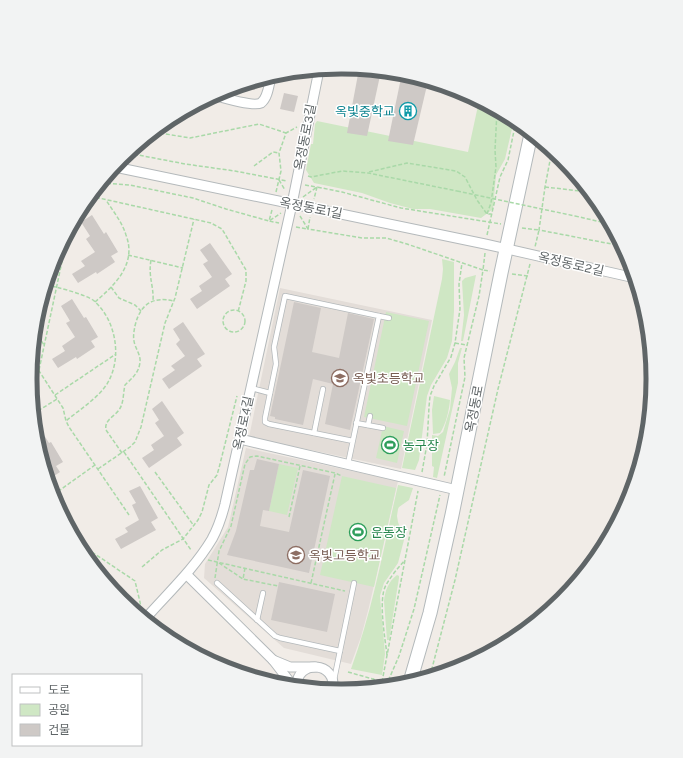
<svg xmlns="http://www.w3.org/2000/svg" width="683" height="758" viewBox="0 0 683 758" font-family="Karla,'Noto Sans KR',sans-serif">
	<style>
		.education { fill: #e3ddd8 }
		.green { fill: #cfe7c4 }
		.building { fill: #cec9c6 }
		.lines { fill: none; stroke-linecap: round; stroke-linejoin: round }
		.lane-casing { stroke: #b4b9bb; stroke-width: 6 }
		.street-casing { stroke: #b4b9bb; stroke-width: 11 }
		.secondary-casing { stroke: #b3b9bb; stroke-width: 15 }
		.path { stroke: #a9d9a8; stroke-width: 1.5; stroke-dasharray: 4 2; stroke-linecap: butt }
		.lane { stroke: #fff; stroke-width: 4.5 }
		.street { stroke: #fff; stroke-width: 9 }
		.secondary { stroke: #fff; stroke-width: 13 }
		.path-bridge { stroke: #a9d9a8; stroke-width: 1.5; stroke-dasharray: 4 2; stroke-linecap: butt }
		.labels { text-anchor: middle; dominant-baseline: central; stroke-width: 3; stroke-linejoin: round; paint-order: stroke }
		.culture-label { font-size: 13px; fill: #0d838f; stroke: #fff; text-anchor: end }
		.street-label { font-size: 13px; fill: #5f6567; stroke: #fff }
		.education-label { font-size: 13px; fill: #785e54; stroke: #fff; text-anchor: start }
		.leisure-label { font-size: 13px; fill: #27864d; stroke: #fff; text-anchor: start }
		.rim { fill: none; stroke: #5f6567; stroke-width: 5 }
	</style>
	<rect width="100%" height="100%" fill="#f1ece7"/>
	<!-- education -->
	<g class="education">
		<path d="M280 288 432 320 401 469 249 437Z"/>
		<path d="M246 448 398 481 369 607 361 637 351 664 284 648 204 578 205 564 228 527Z"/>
	</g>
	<!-- green -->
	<g class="green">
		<path d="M479 101 514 120 505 159 496 175 493 209 481 218 430 209H413L390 203 362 193 314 183 306 170 311 144H313L315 124 317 121 468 152Z"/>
		<path d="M442 259 454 262V311L452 341 447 358 431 385 427 396 419 460 415 470 402 468 442 279 443 269Z"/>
		<path d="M476 275 463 341H461L464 315 462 281 465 278Z"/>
		<path d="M386 312 429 321 407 426 364 417Z"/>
		<path d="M460 348H462L458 363V383L437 478 433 477 434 467 432 466V435L438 436 443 432 450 409 452 388 449 374 455 362Z"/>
		<path d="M434 396 450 400C449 411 446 424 440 433L433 434 432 410Z"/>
		<path d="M383 426 404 431 397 463 376 458Z"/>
		<path d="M279 464 298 468 287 515 269 511Z"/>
		<path d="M342 476 396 488 374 587 320 575Z"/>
		<path d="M398 485 413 488 409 500 399 507 398 509 397 516 398 522 404 540 398 563 384 583 380 596 385 654 382 675 351 669C373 609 384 546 398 485Z"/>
		<path d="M397 575 399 576V578L389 640H387L384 601C385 591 388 582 397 575Z"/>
	</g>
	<!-- building -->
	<g class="building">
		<path d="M359 69 381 71 367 136 347 133Z"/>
		<path d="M402 73 428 81 413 145 388 141Z"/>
		<path d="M264 78 263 85 254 90 237 87Z"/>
		<path d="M284 93 298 96 294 112 280 109Z"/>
		<path d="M92 215 104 234 106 232 118 252 111 256 115 262 97 274 96 272 78 283 72 274 85 266 81 261 95 252 86 239 90 236 81 222Z"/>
		<path d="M210 243 232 274 225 279 230 286 197 309 190 299 202 291 199 286 212 277 203 264 208 261 200 250Z"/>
		<path d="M72 299 84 318 86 317 98 337 91 341 95 347 77 359 76 357 58 368 52 359 65 351 62 346 75 337 66 323 70 321 61 306Z"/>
		<path d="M294 302 321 308 312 352 339 358 348 313 374 319 350 430 325 424 333 384 313 379 303 425 275 419V417L270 416Z"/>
		<path d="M183 322 205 354 197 359 202 366 169 389 162 379 175 370 171 366 185 356 176 344 180 340 173 329Z"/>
		<path d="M162 401 184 433 177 438 182 445 149 468 142 458 154 450 151 445 164 436 155 423 159 420 152 409Z"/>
		<path d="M34 419 49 443 51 442 63 462 56 466 60 472 48 480 36 440Z"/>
		<path d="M257 459 279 464 269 511 263 510 260 526 289 532 303 470 330 476 309 573 227 555 236 531 250 470H254Z"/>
		<path d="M140 486 158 518 151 522 156 530 121 549 115 539 128 532 125 528 139 520 132 505 136 503 129 491Z"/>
		<path d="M279 582 335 594 327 632 271 620Z"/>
	</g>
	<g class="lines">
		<!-- lane casing -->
		<g class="lane-casing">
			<g id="lane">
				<path d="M379 316 389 318"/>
				<path d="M251 388 270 393"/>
				<path d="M356 423 383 428"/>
				<path d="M368 425 370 416"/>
				<path d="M314 433 323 389"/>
				<path d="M348 464C358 415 369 365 379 316L285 296 274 347 276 364 265 418V422L269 424 353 441"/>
				<path d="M217 583 275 636 280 638 340 651"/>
				<path d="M257 620 263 593"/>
				<path d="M334 680 354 583"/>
			</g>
		</g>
		<!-- street casing -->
		<g class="street-casing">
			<g id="street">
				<path d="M214 95C224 98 253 107 261 103 268 98 269 84 271 77"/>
				<path d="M115 167 485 244 635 278"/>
				<path d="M240 439 457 490"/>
				<path d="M187 575 273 660"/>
				<path d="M145 619C168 593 194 569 212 539 218 528 222 516 225 504L292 204 319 70"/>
				<path d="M293 686 273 660 290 667H315"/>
				<path d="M297 686C296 660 337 660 333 690"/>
			</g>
		</g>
		<!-- secondary casing -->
		<g class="secondary-casing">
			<path id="secondary" d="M410 682 430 613 452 515 501 273 531 134"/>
		</g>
		<!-- path -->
		<g class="path">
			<path d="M154 132 190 138 259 124 286 133"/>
			<path d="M552 150 545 187 539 230 622 246"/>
			<path d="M128 153 185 164 235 171 287 181"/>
			<path d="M254 166 273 152 279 153"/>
			<path d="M369 172 407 163 456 171 465 177 477 200 487 214H491"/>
			<path d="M308 176 311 177 342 171 368 173 457 191"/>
			<path d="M279 180 285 190"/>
			<path d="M101 183 130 185 193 198 226 209 269 221 281 213"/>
			<path d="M305 185 317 187 314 199"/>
			<path d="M545 187 589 192"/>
			<path d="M276 192 281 171 279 153 286 133 297 127"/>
			<path d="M90 196 211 223 222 229 246 270V281L238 312"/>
			<path d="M303 197 317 187 342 192 401 208 501 224"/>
			<path d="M272 210 269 221 279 223"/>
			<path d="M487 214 491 203 496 167 495 150 497 111"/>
			<path d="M300 216 308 229 362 238H386L407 244 483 270 479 296 464 358 465 377 444 477"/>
			<path d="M575 216 610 224"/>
			<path d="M296 227 308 229 310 217"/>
			<path d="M522 228 539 230 535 247"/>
			<path d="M487 235 500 177 508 160 516 121"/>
			<path d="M58 251 64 252"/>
			<path d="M485 253 483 270 490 271"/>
			<path d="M128 255 183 268"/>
			<path d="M151 260C148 277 154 286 153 301"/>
			<path d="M512 274 528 276"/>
			<path d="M46 285C55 286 86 295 93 300 116 319 123 358 107 384 97 399 79 410 66 421"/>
			<path d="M111 287 119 298 135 305 141 311"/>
			<path d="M95 302C115 285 137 264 126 235 122 222 113 211 106 200"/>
			<circle cx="234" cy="321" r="11"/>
			<path d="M35 331 44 345"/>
			<path d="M455 343 467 345"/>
			<path d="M32 360 63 408 66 421 69 427 129 515"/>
			<path d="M39 370 68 233"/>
			<path d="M55 395 116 354"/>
			<path d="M33 414 57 399"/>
			<path d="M124 452 191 550"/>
			<path d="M122 453 106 430C104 420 114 417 119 410 124 403 123 393 125 385 132 378 139 373 140 362 141 355 135 348 134 341 133 336 134 331 135 326 140 304 153 296 174 301"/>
			<path d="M98 469 130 447 135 442 141 427 165 323 175 298 194 219"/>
			<path d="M155 472 194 526"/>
			<path d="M422 472 427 444 429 407 430 396 434 386 451 357 455 343 460 309 459 284 462 263"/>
			<path d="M53 495 95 465"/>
			<path d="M289 517 300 466"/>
			<path d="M77 542 135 581 140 602 141 609"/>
			<path d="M208 560 345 591"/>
			<path d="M219 563 243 579"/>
			<path d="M142 567 162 550 183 539 198 520 202 512 209 485 217 475 219 468 237 396"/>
			<path d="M245 568 243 579 278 586"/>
			<path d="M215 578 219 551 231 526 245 464 250 457 257 456 335 473 342 476"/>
			<path d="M311 583 335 474"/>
			<path d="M156 622 179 643"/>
			<path d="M387 655C385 638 378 599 386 585 391 576 398 568 405 560"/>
			<path d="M348 672 387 683"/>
			<path d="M430 676 455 580 498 389 530 264"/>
			<path d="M382 682 418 491"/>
			<path d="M386 686 399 656 414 609 440 495"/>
			<path d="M358 689 374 679"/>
		</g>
		<!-- lane -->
		<use href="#lane" class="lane"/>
		<!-- street -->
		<use href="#street" class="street"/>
		<!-- secondary -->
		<use href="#secondary" class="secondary"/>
		<!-- path-bridge -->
		<path class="path-bridge" d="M457 191 575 216"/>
	</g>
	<!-- icons -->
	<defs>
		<g id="building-ring" transform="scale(0.9)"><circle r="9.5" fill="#fff" stroke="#0f9aa8" stroke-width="1.5"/><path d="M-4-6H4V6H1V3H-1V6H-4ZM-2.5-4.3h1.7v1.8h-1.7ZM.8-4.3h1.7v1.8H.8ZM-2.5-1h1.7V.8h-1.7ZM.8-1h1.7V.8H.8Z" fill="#0f9aa8"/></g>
		<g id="school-ring" transform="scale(0.9)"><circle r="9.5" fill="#fff" stroke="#8d6e63" stroke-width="1.5"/><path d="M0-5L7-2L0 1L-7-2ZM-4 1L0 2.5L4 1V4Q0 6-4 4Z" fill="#8d6e63"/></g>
		<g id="stadium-ring" transform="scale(0.9)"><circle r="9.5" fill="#fff" stroke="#2e9e5b" stroke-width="1.5"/><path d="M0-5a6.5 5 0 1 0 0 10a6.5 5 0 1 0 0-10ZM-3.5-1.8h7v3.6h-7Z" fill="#2e9e5b"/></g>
	</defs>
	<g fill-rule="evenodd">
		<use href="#building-ring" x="408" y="111"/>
		<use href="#school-ring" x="340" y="378"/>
		<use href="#stadium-ring" x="390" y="445"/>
		<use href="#stadium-ring" x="358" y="532"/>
		<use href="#school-ring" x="296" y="555"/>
	</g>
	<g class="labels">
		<!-- culture labels -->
		<g class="culture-label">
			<text x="395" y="111">옥빛중학교</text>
		</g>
		<!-- street labels -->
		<g class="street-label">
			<text transform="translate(305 137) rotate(-79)">옥정동로3길</text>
			<text transform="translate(311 208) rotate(11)">옥정동로1길</text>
			<text transform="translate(571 264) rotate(13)">옥정동로2길</text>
			<text transform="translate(474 409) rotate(-79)">옥정동로</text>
			<text transform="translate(243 423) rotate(-78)">옥정로4길</text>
		</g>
		<!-- education labels -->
		<g class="education-label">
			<text x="353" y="378">옥빛초등학교</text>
			<text x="309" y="555">옥빛고등학교</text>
		</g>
		<!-- leisure labels -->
		<g class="leisure-label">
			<text x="403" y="445">농구장</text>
			<text x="371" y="532">운동장</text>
		</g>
	</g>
	<!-- crop -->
	<path d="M0 0H683V758H0ZM341 74H342A304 304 0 0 1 646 378V380A304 304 0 0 1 342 684H341A304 304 0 0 1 37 380V378A304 304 0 0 1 341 74Z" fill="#f2f3f3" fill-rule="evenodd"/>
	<path class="rim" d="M341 74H342A304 304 0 0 1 646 378V380A304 304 0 0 1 342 684H341A304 304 0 0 1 37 380V378A304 304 0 0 1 341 74Z"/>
	<!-- legend -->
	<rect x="12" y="674" width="130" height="72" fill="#ffffff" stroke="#bfc1c2"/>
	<rect x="20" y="687" width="20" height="6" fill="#ffffff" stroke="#bfc1c2"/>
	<text x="48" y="694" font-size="12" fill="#5f6567">도로</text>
	<rect x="20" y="704" width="20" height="12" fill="#cfe7c4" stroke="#bfc1c2"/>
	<text x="48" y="714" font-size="12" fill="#5f6567">공원</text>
	<rect x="20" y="724" width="20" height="12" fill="#cec9c6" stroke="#bfc1c2"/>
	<text x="48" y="734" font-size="12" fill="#5f6567">건물</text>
</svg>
